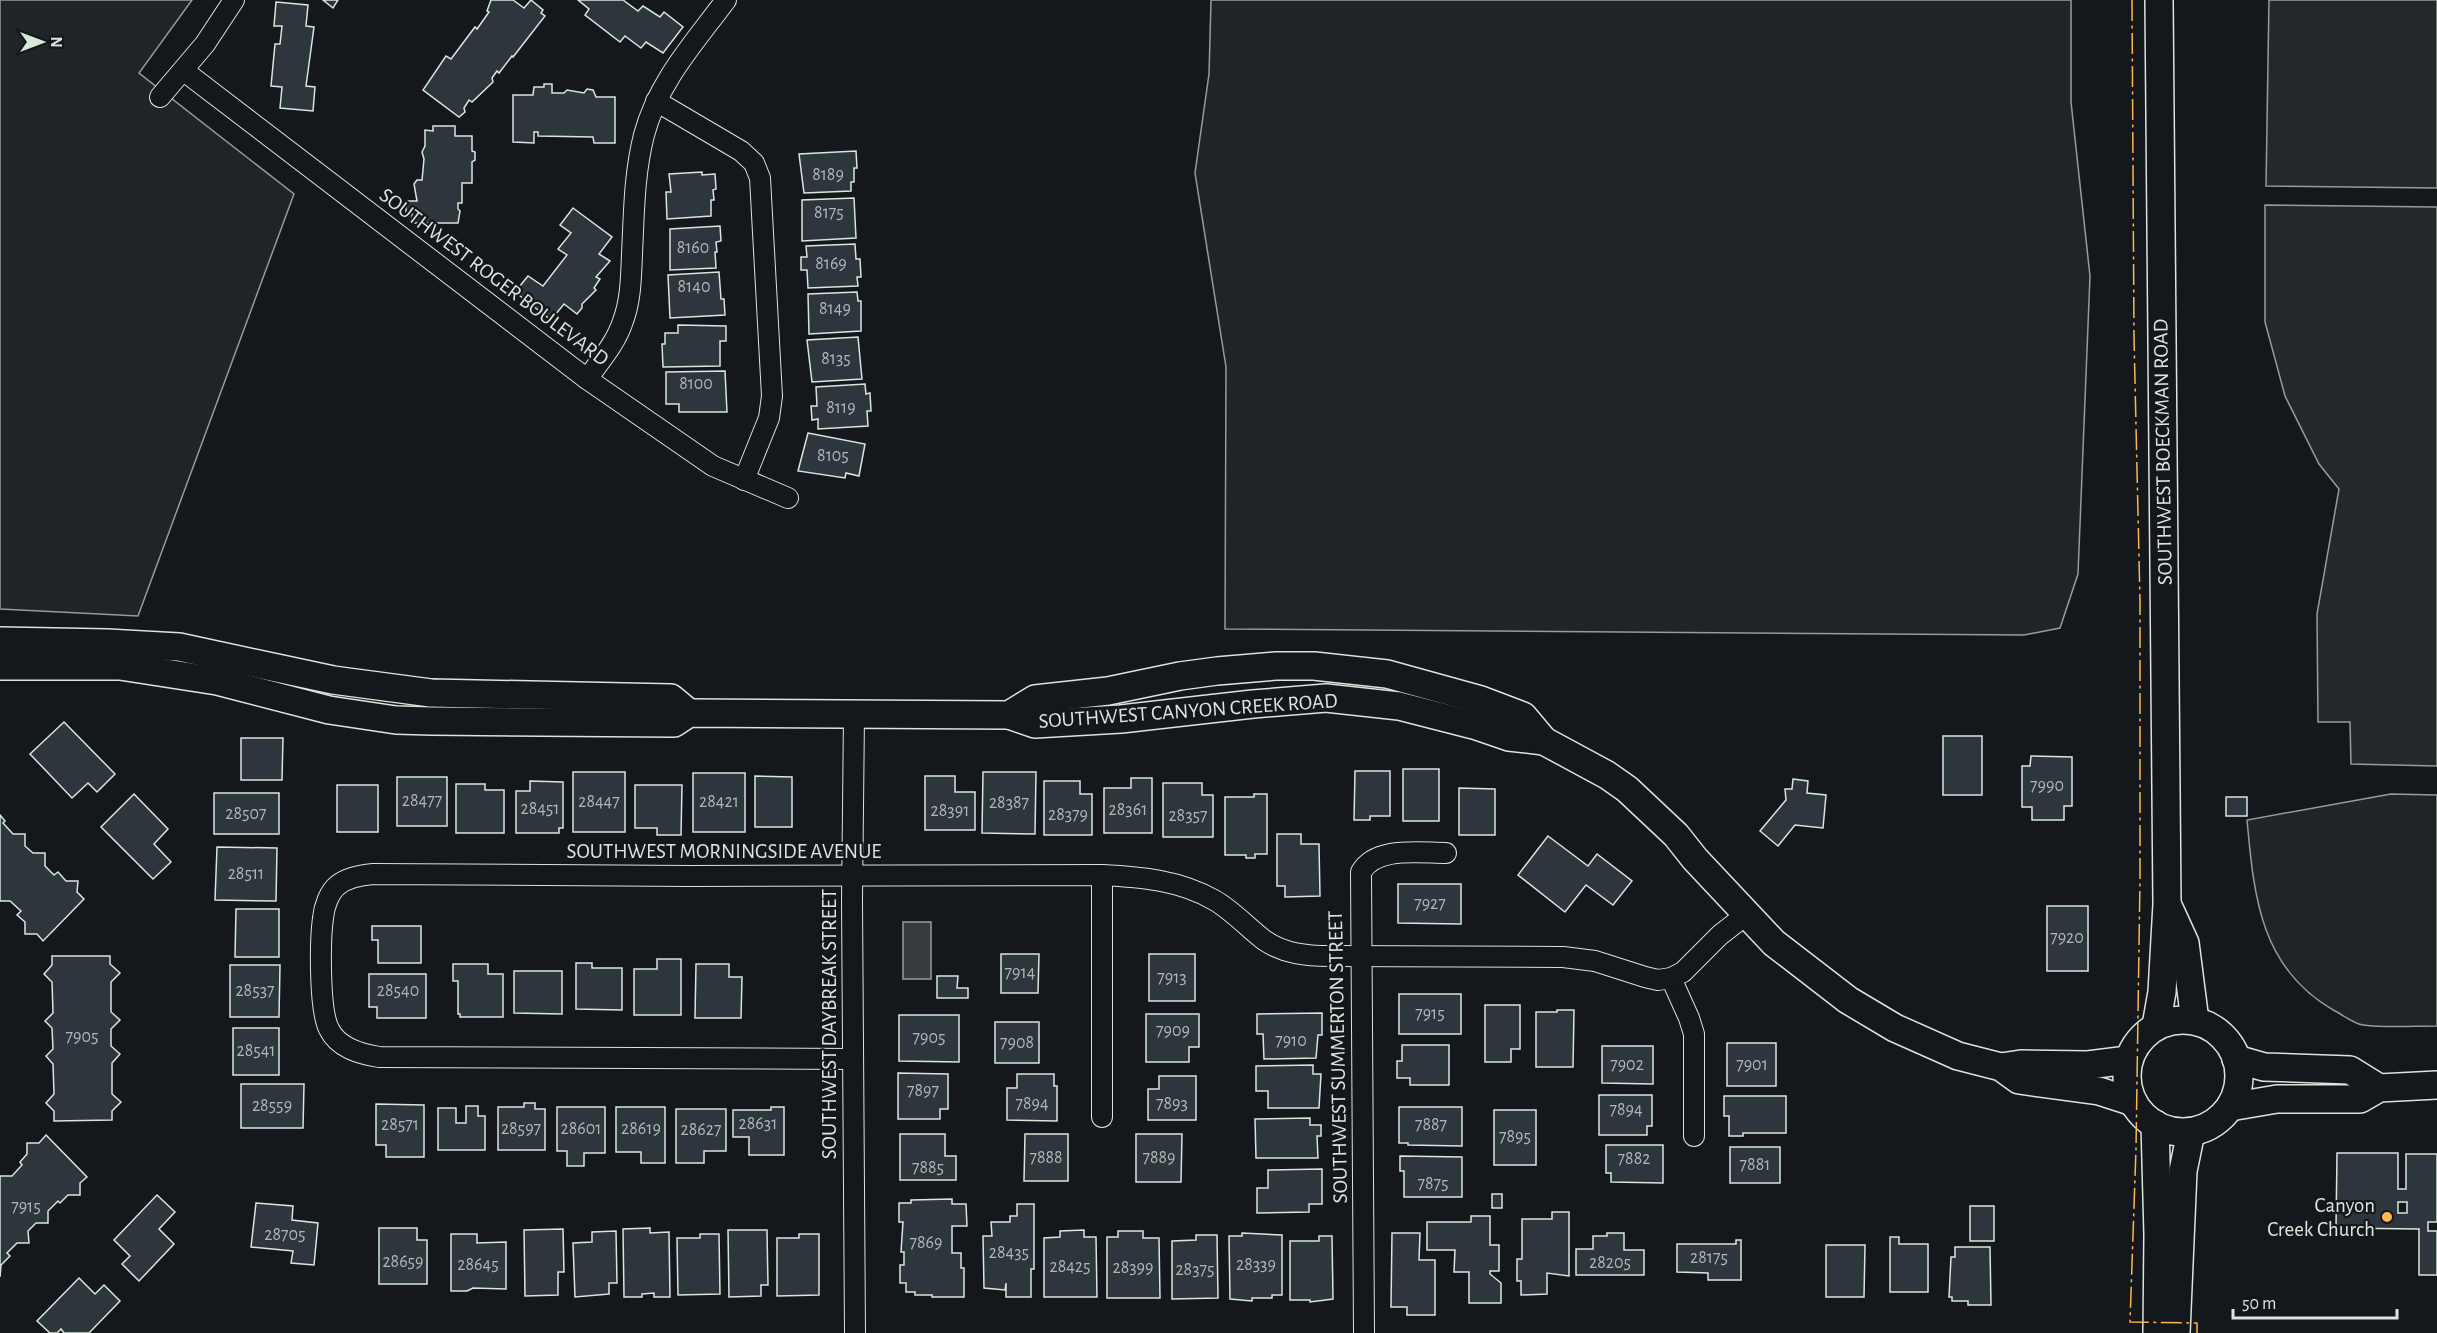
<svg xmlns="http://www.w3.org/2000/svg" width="2437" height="1333" viewBox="0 0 2437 1333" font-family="'Alegreya Sans',sans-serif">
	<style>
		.green { fill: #202428; stroke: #939e99; stroke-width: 1.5 }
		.parking { fill: #24282b; stroke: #939e99; stroke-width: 1.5 }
		.water { fill: #363b3e; stroke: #939e99; stroke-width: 1.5 }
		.building { fill: #2c363c; stroke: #d8e6dc; stroke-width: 1.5; fill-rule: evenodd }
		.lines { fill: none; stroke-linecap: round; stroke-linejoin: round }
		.minor-casing { stroke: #d8e6dc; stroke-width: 22 }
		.secondary-casing { stroke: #d8e6dc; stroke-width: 30 }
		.minor { stroke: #14181c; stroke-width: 20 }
		.secondary { stroke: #14181c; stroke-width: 27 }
		.power { stroke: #ffb74d; stroke-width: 1.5; stroke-dasharray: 21 4.5 3 4.5; stroke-linecap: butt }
		.poi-dot { fill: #ffb74d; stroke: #14181c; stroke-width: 2 }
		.labels { text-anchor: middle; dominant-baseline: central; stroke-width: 4.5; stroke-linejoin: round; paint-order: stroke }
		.number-label { font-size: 18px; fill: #adbab4 }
		.street-label { font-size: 21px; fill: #d8e6dc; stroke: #14181c }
		.poi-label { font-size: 21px; fill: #d8e6dc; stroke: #14181c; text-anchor: end }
	</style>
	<rect width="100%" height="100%" fill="#14181c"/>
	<!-- green -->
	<g class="green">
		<path d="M0 0H192L139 73 294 194 138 616 0 609Z"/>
		<path d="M1211 0H2071V102L2090 276 2078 574 2060 628 2024 635 1225 629 1226 367 1195 173 1209 74Z"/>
		<path d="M2391 794 2437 795V1026C2413 1026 2387 1028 2363 1025 2354 1024 2343 1015 2335 1011 2260 969 2254 896 2247 820Z"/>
	</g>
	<!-- parking -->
	<g class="parking">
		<path d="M2269 0H2437V188L2266 186Z"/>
		<path d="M2265 205 2437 207V766L2351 764 2350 722H2318L2317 614 2339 489 2319 464 2285 396 2265 322Z"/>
	</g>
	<!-- water -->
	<rect class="water" x="903" y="922" width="28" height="57"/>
	<!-- building -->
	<g class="building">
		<path d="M323 0H338L333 8Z"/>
		<path d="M491 0H513L524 8 531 0 543 10 541 13 545 16 513 57 512 56 499 73 497 71 492 78 493 82 472 102 469 100 464 108 465 112 459 117 423 90 446 56 451 59 475 27 477 29 489 12 487 11Z"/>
		<path d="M578 0H623L638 11 643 6 660 17 664 12 683 27 663 53 646 42 641 48 625 36 620 42 585 15 589 9Z"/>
		<path d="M276 2 308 5 306 26 314 27 306 86 315 87 313 111 280 108 282 87 271 86 275 44H280L282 26H274Z"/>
		<path d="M544 84H552V93H564L567 90 584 93 587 89 593 90 596 97H615V143H594L593 137 538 136V132H534V143L513 142V95H533L534 87H544Z"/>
		<path d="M433 126H455V136H472V151L475 152V160L472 162V183H462V203H458V209L460 211 458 223H412V213L406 214V201H417L414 184 417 180H422L424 159 422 152 425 146V130L433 131Z"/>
		<path d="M856 151 857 168H854V182H851V191L804 193 799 154Z"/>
		<path d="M702 172V175L715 174 716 189 713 190 714 200H711V216L667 219 666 192H671L669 174Z"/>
		<path d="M854 198 856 238 802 241V200Z"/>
		<path d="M573 208 612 237 599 254 610 261 596 277 600 279 594 288 596 290 582 304V308L577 314 564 304 551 320 515 292 528 276 543 286 567 255 558 249 571 233 560 225Z"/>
		<path d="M720 226 721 241 716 242 717 252H715L716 268 670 270V229Z"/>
		<path d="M855 244 856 259H860L861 277H857L858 286 808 288 807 270H801V257H807L806 246Z"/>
		<path d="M719 272 721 299H724L725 315 670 318 668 275Z"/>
		<path d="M857 292 858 301H861V331L809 334 808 294Z"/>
		<path d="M678 325 726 326V341H720V366L663 367 662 344H665V333H678Z"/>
		<path d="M858 337 862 379 812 382 807 340Z"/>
		<path d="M725 371 727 412H679V404H666V372Z"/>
		<path d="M865 384 866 394 870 393 871 411H867L868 426 818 429V419L812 420 811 406H817L816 387Z"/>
		<path d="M808 433 865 444 859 476 846 473 845 478 798 471Z"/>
		<path d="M64 722 115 774 97 792 88 783 72 798 30 754Z"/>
		<rect x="1943" y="736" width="39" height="59"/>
		<path d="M241 738H283L282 780H241Z"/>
		<path d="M2031 756 2072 757V806H2064V820H2032V807H2022V766H2030Z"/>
		<rect x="1403" y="769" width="36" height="52"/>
		<path d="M1355 771H1390V816H1370V820H1354Z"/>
		<rect x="573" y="772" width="52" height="60"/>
		<path d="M983 772H1036L1035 834 982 833Z"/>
		<rect x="693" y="773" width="52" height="59"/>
		<path d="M755 776 792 777V827H755Z"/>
		<path d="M925 776H955V792H975V830H925Z"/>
		<rect x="397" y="777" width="50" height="49"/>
		<path d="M1131 778H1152V833H1104V788H1131Z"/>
		<path d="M1793 779 1808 781 1807 793 1826 795 1823 828 1795 825 1778 846 1760 831 1786 800 1785 789H1792Z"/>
		<path d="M530 781 563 782V828H559V833H516V791H530Z"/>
		<path d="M1044 781H1080V794H1092V835H1044Z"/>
		<path d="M1163 783H1202V795H1213V837H1163Z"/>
		<path d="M456 784H485V790H504V833H456Z"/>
		<rect x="337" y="785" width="41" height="47"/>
		<path d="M635 785H682L681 835H657V828H635Z"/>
		<path d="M1459 788 1495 789V835H1459Z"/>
		<rect x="214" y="793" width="65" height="41"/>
		<path d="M134 794 168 829 154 844 171 862 153 879 101 827Z"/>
		<path d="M1254 794H1267V854H1255V858H1246V855H1225V797H1254Z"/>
		<rect x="2226" y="797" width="21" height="19"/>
		<path d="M0 815 5 821 3 823 13 834H25V846L33 853H45V866L54 875 58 872 66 881H78L77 892 84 899 43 941 37 934H25V922L17 915 21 911 10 901H0Z"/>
		<path d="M1277 834H1301V844H1319L1320 896 1285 897V886H1277Z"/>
		<path d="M1548 836 1588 866 1597 854 1632 881 1613 905 1586 885 1565 912 1518 875Z"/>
		<path d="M217 847 277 848 276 901 215 900Z"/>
		<path d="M1398 884H1461V924L1398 923Z"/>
		<rect x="2047" y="906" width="41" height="65"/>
		<path d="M236 909H279V957H235Z"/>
		<path d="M372 926H421V963H378V940H372Z"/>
		<path d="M1001 954H1039L1038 993H1001Z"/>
		<rect x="1149" y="954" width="46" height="47"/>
		<path d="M52 956H110V964L120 973 111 982V1012L120 1020 111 1029V1046L120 1054 112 1063V1094L121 1102 112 1111V1120L54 1121V1111L46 1103 54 1094 53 1064 46 1056 53 1049 52 1028 45 1021 53 1013 52 982 44 974 52 965Z"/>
		<path d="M657 959H681V1015H634V969H657Z"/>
		<path d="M576 963H592V968H622V1010L576 1009Z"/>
		<path d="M453 964H488V974H503V1017H460V1014H458V981H453Z"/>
		<path d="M696 964H729V977H742L741 1018H695Z"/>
		<path d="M230 965H280L279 1017H230Z"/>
		<path d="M514 971H562V1014L514 1013Z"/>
		<path d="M369 974H426V1018H377V1007H369Z"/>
		<path d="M937 976H958L957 988H968V998H937Z"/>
		<rect x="1399" y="994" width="62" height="40"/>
		<path d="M1485 1005H1520V1049H1511V1062H1485Z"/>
		<path d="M1557 1010H1574L1573 1067H1536V1012H1557Z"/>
		<path d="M1322 1013V1035H1318L1316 1058 1264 1059 1263 1034H1257V1014Z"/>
		<path d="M1146 1014H1199V1047H1189V1062H1146Z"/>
		<path d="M899 1015H959V1062L899 1061Z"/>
		<rect x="995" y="1022" width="44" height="41"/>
		<rect x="233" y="1028" width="46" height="47"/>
		<rect x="1727" y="1043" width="49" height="43"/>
		<path d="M1402 1045H1449V1085H1410V1078H1397V1061H1402Z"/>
		<path d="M1602 1046H1653V1084L1602 1083Z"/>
		<path d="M1313 1065V1074H1321L1319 1108H1268V1091H1256V1066Z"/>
		<path d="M898 1073 948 1074V1109H940V1119H898Z"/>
		<path d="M1017 1074H1054V1086H1057V1121L1007 1120V1088H1017Z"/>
		<path d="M1159 1076H1196V1120H1148V1089H1159Z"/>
		<path d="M241 1084H304L303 1128H241Z"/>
		<path d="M1599 1095H1652V1126H1647V1135H1599Z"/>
		<path d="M1724 1096H1786V1133H1743V1136H1729V1116H1724Z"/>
		<path d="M524 1103H535V1109H545V1150H498V1107H524Z"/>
		<path d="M376 1104 424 1105V1157H386V1145H376Z"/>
		<path d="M466 1106H478V1116H485V1150H438V1108H456V1123H466Z"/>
		<path d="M557 1107H605V1153H584V1166H567V1151H557Z"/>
		<path d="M616 1107H665V1163H641V1152H616Z"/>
		<path d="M771 1107H784V1155H749V1137H733V1110H771Z"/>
		<path d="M1399 1107H1462V1146L1408 1145V1143H1399Z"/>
		<path d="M676 1109H726V1151H704V1163H676Z"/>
		<rect x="1494" y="1110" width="42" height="55"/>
		<path d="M1310 1118V1125H1321V1136H1317L1318 1158H1256L1255 1119Z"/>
		<path d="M900 1134H945V1156H956V1180H900Z"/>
		<path d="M1025 1134H1068V1181H1024Z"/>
		<path d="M1136 1134H1182L1181 1182H1136Z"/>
		<path d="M46 1135 87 1177 80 1183V1195H68L60 1203 58 1201 48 1211V1223H36L28 1231 29 1243H17L7 1253 10 1256 1 1265 0 1277V1176H12L22 1165 20 1162 27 1154V1143H39Z"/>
		<path d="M1606 1145H1663V1183L1611 1182V1173H1606Z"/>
		<rect x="1730" y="1147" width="50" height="36"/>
		<path d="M2337 1153H2398V1189H2406V1154H2437V1222H2428V1231H2437V1275H2419V1229L2336 1228ZM2398 1202H2407V1213H2398Z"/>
		<path d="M1400 1156 1462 1157V1197H1404V1171H1400Z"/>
		<path d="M1322 1169V1204H1309V1212L1257 1213V1188H1268V1170Z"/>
		<rect x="1492" y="1194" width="10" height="14"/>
		<path d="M157 1195 175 1212 159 1229 174 1244 139 1281 122 1264 130 1256 114 1240Z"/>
		<path d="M952 1199V1204H966L967 1226H952V1253H961V1268H964V1297H932V1295H915V1292H906V1283H900V1265H904V1252H901L903 1222H899V1203H911V1200Z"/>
		<path d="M256 1203 293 1206 292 1220 318 1223 314 1265 291 1263 293 1251 251 1247Z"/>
		<path d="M1017 1204H1034V1269H1031V1297H1006V1283L1005 1290 984 1288 983 1236H992L991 1222H1010V1216H1017Z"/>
		<rect x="1970" y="1206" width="24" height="35"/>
		<path d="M1552 1212H1569V1276L1547 1273V1294L1521 1295V1281H1517V1259H1522V1219H1552Z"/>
		<path d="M1471 1216H1490V1245H1499V1271H1490V1274L1501 1283V1303H1469V1272H1454L1455 1250H1427V1222H1471Z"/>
		<path d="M379 1228H417V1240H427V1284H379Z"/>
		<path d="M650 1228V1233L669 1232 670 1297H654V1293L642 1294V1297H624L623 1229Z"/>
		<path d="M563 1229 564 1272H558V1295L525 1296 524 1230Z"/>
		<path d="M728 1230H767L768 1285H761V1296L729 1297Z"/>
		<path d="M1084 1230V1237H1096L1097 1297H1044V1238L1060 1237V1231Z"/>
		<path d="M616 1231 617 1283H609V1294L575 1297 573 1243 592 1242V1232Z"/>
		<path d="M1118 1231H1143V1238H1159L1160 1298H1107V1237H1118Z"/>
		<path d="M1242 1233 1282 1235V1295H1272V1298H1252V1301L1230 1299 1229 1236H1242Z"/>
		<path d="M1392 1233H1420L1419 1260H1435V1315H1407V1307H1391Z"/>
		<path d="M1607 1233H1624V1250H1644V1275H1576V1249H1593V1236H1607Z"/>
		<path d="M451 1234H477V1243L506 1242V1289L473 1288 467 1291H451Z"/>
		<path d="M700 1234H719L720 1294 678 1295 677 1238H700Z"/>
		<path d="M799 1234H819V1295L777 1296V1238H799Z"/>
		<path d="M1196 1235H1217L1218 1298 1172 1299V1241L1196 1240Z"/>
		<path d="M1319 1236H1332L1333 1299 1310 1302V1300H1290V1241H1319Z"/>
		<path d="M1890 1237H1899V1244H1928V1292H1890Z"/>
		<path d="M1736 1240H1741V1280H1708V1273L1677 1272V1244H1736Z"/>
		<path d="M1826 1245H1865L1864 1297H1826Z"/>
		<path d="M1955 1247H1990L1991 1305H1968V1301H1952V1297H1949L1951 1257H1955Z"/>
		<path d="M79 1278 95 1294 104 1285 120 1301 89 1333H64L61 1329 57 1333H50L37 1321Z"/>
	</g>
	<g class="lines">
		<!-- minor casing -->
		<g class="minor-casing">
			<g id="minor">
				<path d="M184 71 587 379 713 466 788 498"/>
				<path d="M160 97 205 44 234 0"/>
				<path d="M656 101 741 151 754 163 760 178 772 396 769 418 744 480"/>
				<path d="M587 379C600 361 616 343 623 321 631 300 631 276 632 254 634 214 634 174 644 135 658 82 694 43 726 0"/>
				<path d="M854 714 852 901 855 1333"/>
				<path d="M1102 875V1117"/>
				<path d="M1671 978 1689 1018 1694 1034V1136"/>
				<path d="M853 1059 379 1057C360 1054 338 1048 329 1029 319 1010 320 940 323 918 324 907 329 892 338 885 348 877 361 875 373 874L690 876 1102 875C1141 877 1179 880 1214 900 1232 910 1247 927 1264 940 1284 954 1307 956 1330 956L1563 957 1595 961 1645 977 1658 980 1671 978 1683 972 1720 935 1747 914"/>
				<path d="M1364 1333 1361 872C1376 846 1419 853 1446 853"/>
			</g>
		</g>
		<!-- secondary casing -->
		<g class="secondary-casing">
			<g id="secondary">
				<path d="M0 641 107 643 179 647 333 680 431 693 671 698 689 713"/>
				<path d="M0 666H120L217 681 329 710 396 720 431 721 674 723 689 713 1009 715 1035 724 1121 719 1253 704 1326 698 1399 706 1477 726 1509 737 1544 741 1607 775 1627 789 1676 835 1695 859 1774 943 1848 1000 1895 1028 1958 1056 2001 1067 2019 1080 2099 1091 2133 1102"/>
				<path d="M1009 715 1035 699 1108 691 1180 676 1217 671 1276 666H1314L1387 674 1481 700 1523 716 1544 741"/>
				<path d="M2169 908 2185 943 2195 1021"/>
				<circle cx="2183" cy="1076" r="56"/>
				<path d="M2156 1026 2162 992 2167 904 2159 0"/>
				<path d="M2236 1059 2264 1067 2350 1070 2379 1088"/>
				<path d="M2001 1067 2021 1064 2088 1065 2128 1060"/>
				<path d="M2230 1107 2277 1099H2360L2379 1088 2437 1085"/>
				<path d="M2155 1124 2158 1235 2157 1333"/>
				<path d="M2176 1333 2183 1171 2191 1132"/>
			</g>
		</g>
		<!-- minor -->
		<use href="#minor" class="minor"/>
		<!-- secondary -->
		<use href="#secondary" class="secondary"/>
		<!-- power -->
		<path class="power" d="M2132 0 2134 337 2140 602V878L2136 1149 2130 1322 2197 1323V1333"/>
	</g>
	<!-- markers -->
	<circle class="poi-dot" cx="2387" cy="1217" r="6"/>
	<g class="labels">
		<!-- number labels -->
		<g class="number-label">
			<text x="828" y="175">8189</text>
			<text x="829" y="213">8175</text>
			<text x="693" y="248">8160</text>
			<text x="831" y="264">8169</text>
			<text x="694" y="287">8140</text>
			<text x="835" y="309">8149</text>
			<text x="836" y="359">8135</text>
			<text x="696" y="384">8100</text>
			<text x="841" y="408">8119</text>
			<text x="833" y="456">8105</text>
			<text x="2047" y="786">7990</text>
			<text x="422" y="801">28477</text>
			<text x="599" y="802">28447</text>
			<text x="719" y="802">28421</text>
			<text x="1009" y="803">28387</text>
			<text x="540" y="809">28451</text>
			<text x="1128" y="810">28361</text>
			<text x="950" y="811">28391</text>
			<text x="246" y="814">28507</text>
			<text x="1068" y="815">28379</text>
			<text x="1188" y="816">28357</text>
			<text x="246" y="874">28511</text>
			<text x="1430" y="904">7927</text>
			<text x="2067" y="938">7920</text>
			<text x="1020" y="973">7914</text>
			<text x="1172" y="978">7913</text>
			<text x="255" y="991">28537</text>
			<text x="398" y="991">28540</text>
			<text x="1430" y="1014">7915</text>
			<text x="1173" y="1031">7909</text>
			<text x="82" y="1037">7905</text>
			<text x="929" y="1038">7905</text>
			<text x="1291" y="1041">7910</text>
			<text x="1017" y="1043">7908</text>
			<text x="256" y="1051">28541</text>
			<text x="1627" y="1065">7902</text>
			<text x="1752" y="1065">7901</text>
			<text x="923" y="1091">7897</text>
			<text x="1032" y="1104">7894</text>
			<text x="1172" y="1104">7893</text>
			<text x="272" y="1106">28559</text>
			<text x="1626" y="1110">7894</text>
			<text x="758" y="1124">28631</text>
			<text x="400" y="1125">28571</text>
			<text x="1431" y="1125">7887</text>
			<text x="521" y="1129">28597</text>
			<text x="581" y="1129">28601</text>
			<text x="641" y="1129">28619</text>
			<text x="701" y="1130">28627</text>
			<text x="1515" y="1137">7895</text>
			<text x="1046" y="1158">7888</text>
			<text x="1159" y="1158">7889</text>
			<text x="1634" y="1159">7882</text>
			<text x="1755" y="1165">7881</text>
			<text x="928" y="1168">7885</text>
			<text x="1433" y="1184">7875</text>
			<text x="26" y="1207">7915</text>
			<text x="285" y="1235">28705</text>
			<text x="926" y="1243">7869</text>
			<text x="1009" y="1253">28435</text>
			<text x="1709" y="1258">28175</text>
			<text x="403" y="1262">28659</text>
			<text x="1610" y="1263">28205</text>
			<text x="478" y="1265">28645</text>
			<text x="1256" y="1265">28339</text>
			<text x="1070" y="1267">28425</text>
			<text x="1133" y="1268">28399</text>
			<text x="1195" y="1270">28375</text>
		</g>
		<!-- street labels -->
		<g class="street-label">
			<text transform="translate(494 277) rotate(37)">SOUTHWEST ROGER BOULEVARD</text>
			<text transform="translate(2163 452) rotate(-91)">SOUTHWEST BOECKMAN ROAD</text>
			<text transform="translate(1188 711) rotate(-4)">SOUTHWEST CANYON CREEK ROAD</text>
			<text x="724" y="851">SOUTHWEST MORNINGSIDE AVENUE</text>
			<text transform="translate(829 1024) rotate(-90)">SOUTHWEST DAYBREAK STREET</text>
			<text transform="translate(1338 1057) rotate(-91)">SOUTHWEST SUMMERTON STREET</text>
		</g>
		<!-- poi labels -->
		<g class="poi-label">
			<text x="2375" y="1205">Canyon<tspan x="2375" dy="24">Creek Church</tspan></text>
		</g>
	</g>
	<!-- north arrow -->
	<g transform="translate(42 42) rotate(90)" stroke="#14181c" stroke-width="4.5" paint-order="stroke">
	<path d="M0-4.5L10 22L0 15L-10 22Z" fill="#d8e6dc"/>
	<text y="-9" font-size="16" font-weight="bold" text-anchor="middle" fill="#d8e6dc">N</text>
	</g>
	<!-- scale -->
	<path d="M2233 1309v9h164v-9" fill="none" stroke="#d8e6dc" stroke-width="3"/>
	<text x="2242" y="1309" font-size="18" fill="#d8e6dc" stroke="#14181c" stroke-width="4.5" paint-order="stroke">50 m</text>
</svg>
